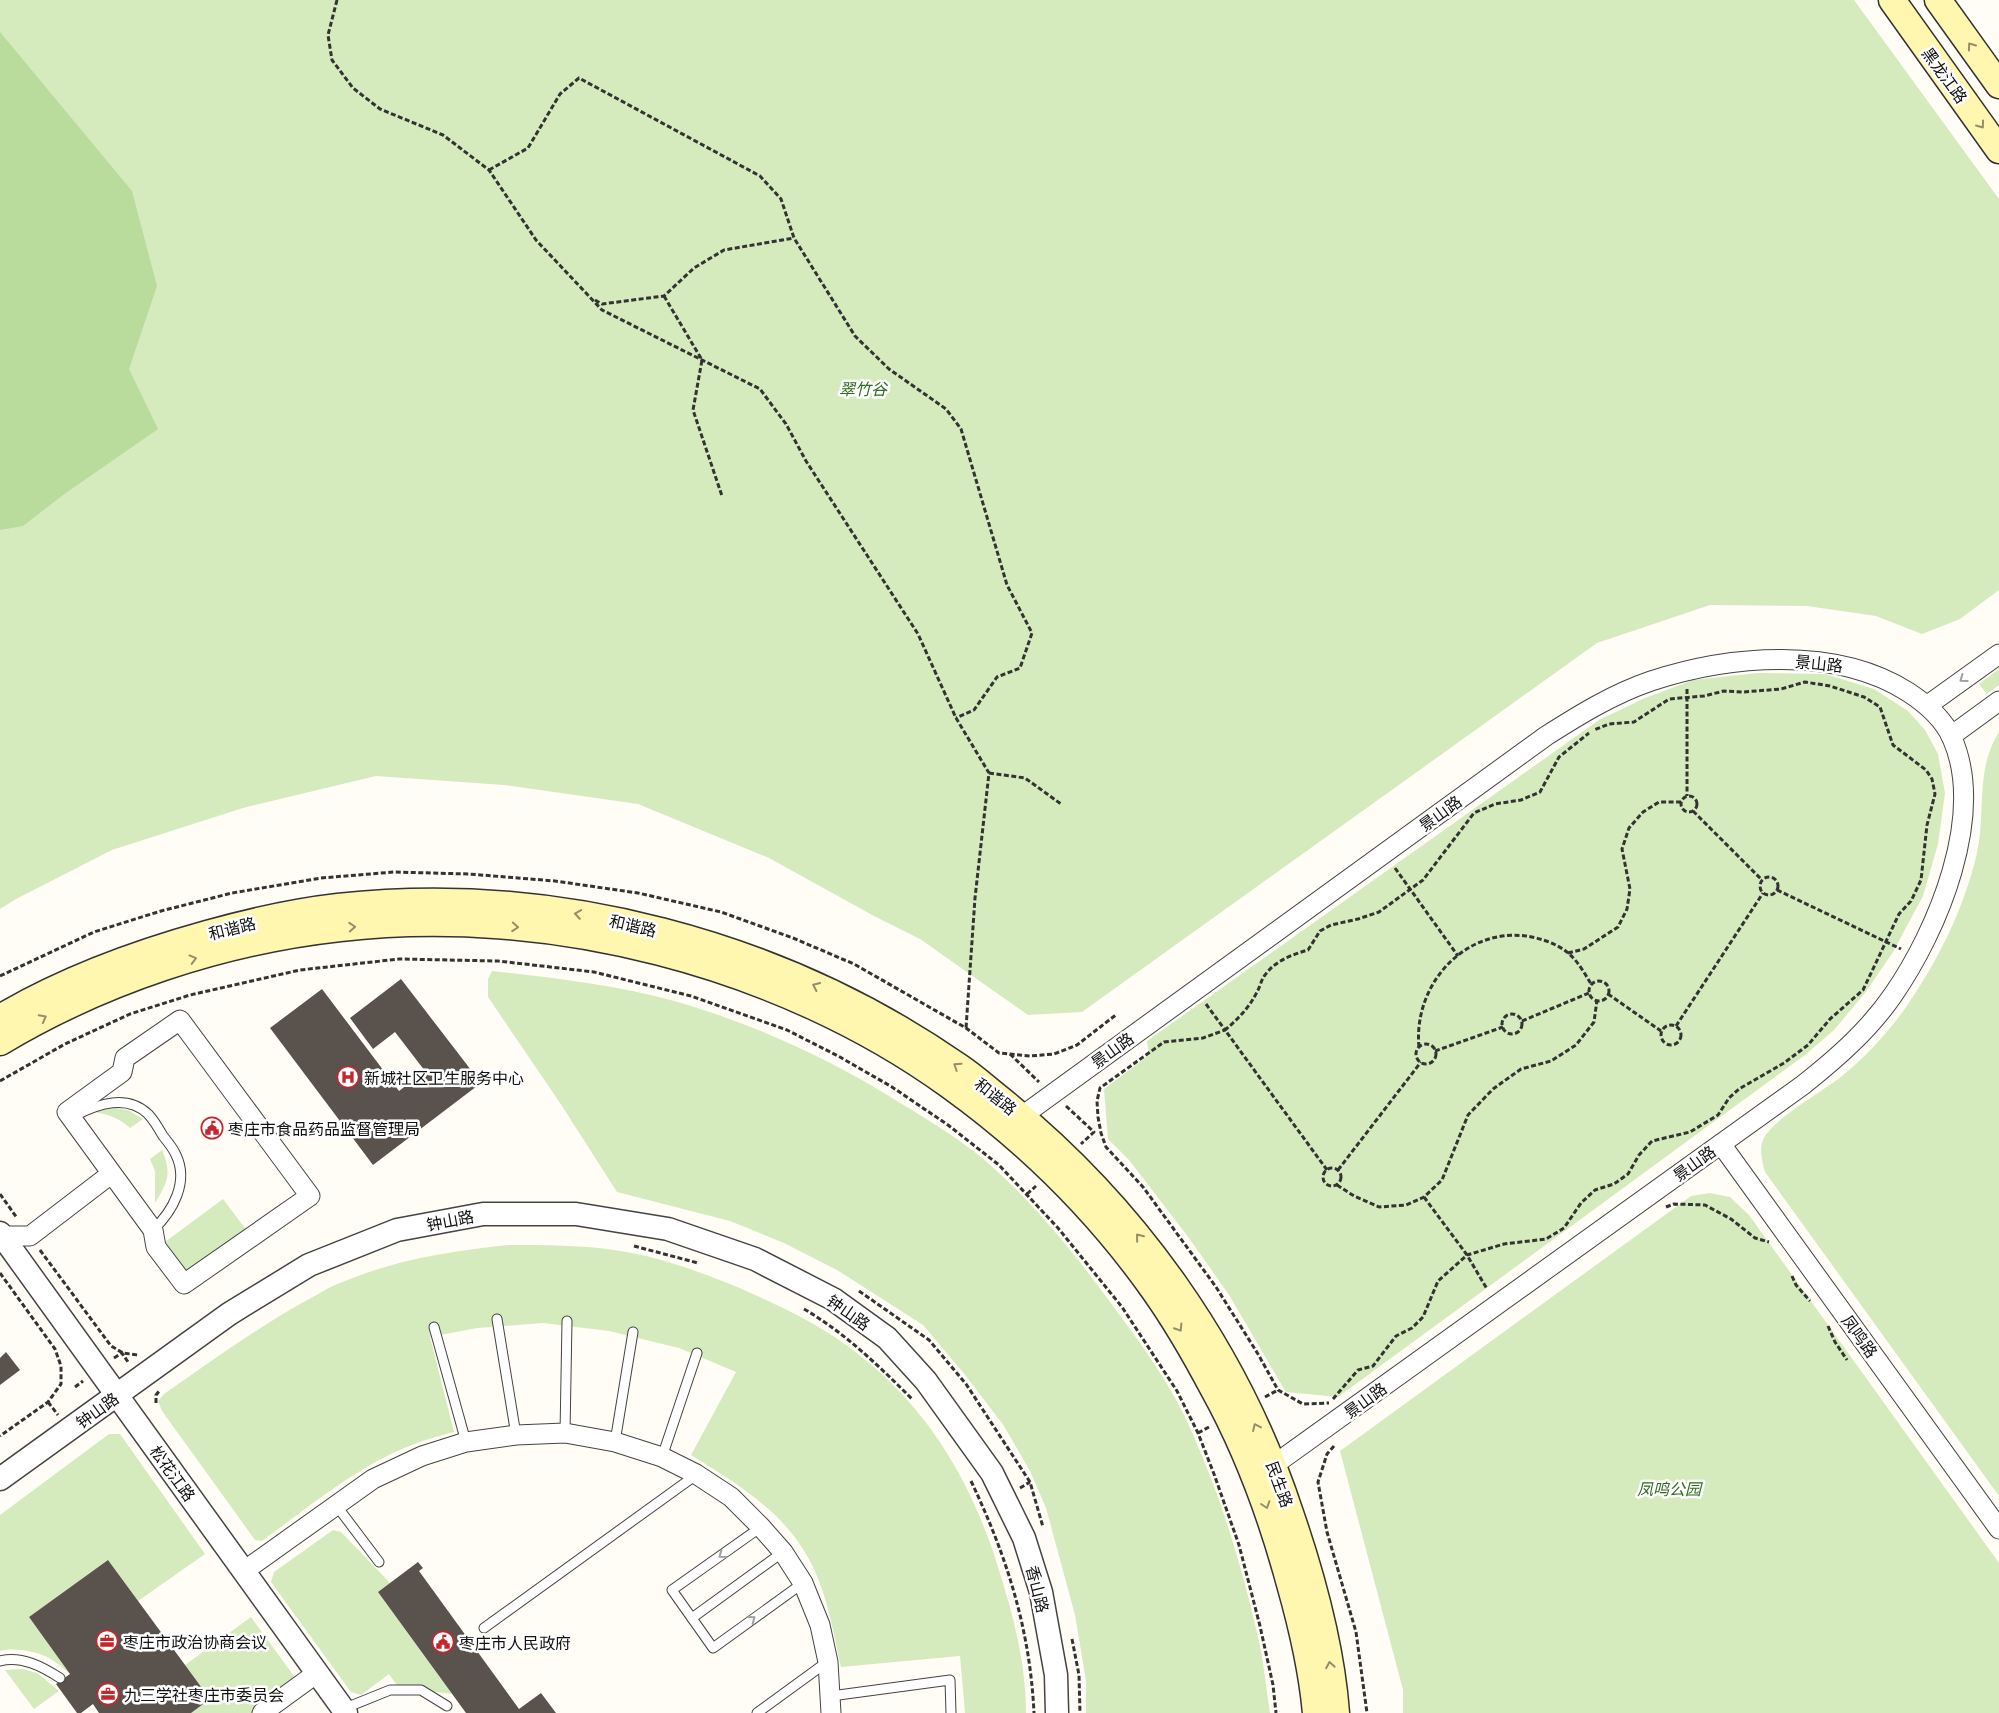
<svg xmlns="http://www.w3.org/2000/svg" width="1999" height="1713" viewBox="0 0 1999 1713" font-family="'Playfair Display','Noto Sans SC',serif">
	<style>
		.green { fill: #d5ebbd }
		.forest { fill: #b9dc9c }
		.building { fill: #5a524d }
		.lines { fill: none; stroke-linecap: round; stroke-linejoin: round }
		.service-casing { stroke: #444; stroke-width: 11 }
		.minor-casing { stroke: #444; stroke-width: 21 }
		.tertiary-casing { stroke: #444; stroke-width: 25 }
		.secondary-casing { stroke: #333; stroke-width: 29 }
		.path { stroke: #333; stroke-width: 3; stroke-dasharray: 5 2.5; stroke-linecap: butt }
		.service { stroke: #fff; stroke-width: 9 }
		.minor { stroke: #fff; stroke-width: 19 }
		.tertiary { stroke: #fff; stroke-width: 22 }
		.secondary { stroke: #fff6b0; stroke-width: 26 }
		.oneway { stroke: #948f68 }
		.oneway2 { stroke: #a0a0a0 }
		.labels { text-anchor: middle; dominant-baseline: central; stroke-width: 5; stroke-linejoin: round; paint-order: stroke }
		.street-label { font-size: 16px; fill: #111; stroke: #fff }
		.park-label { font-size: 16px; font-style: italic; fill: #2f6b1f; stroke: #fff }
		.poi-label { font-size: 16px; fill: #111; stroke: #fff; text-anchor: start }
	</style>
	<rect width="100%" height="100%" fill="#fffdf5"/>
	<!-- green -->
	<g class="green">
		<path d="M0 0H1854L1999 199V590L1960 619 1922 634 1876 616 1807 606 1710 605 1597 643 1082 1012 1028 1015 920 939 874 916 769 858 638 804 504 785 376 776 243 808 112 850 16 899 0 909Z"/>
		<path d="M1999 669V685L1987 694 1979 684Z"/>
		<path d="M1757 673 1825 674 1874 689 1908 711 1925 730 1938 754 1945 793 1938 844 1923 896 1893 952 1865 993 1834 1030 1805 1055 1338 1397 1286 1392 1229 1295 1189 1238 1129 1160 1108 1139 1104 1089 1149 1055 1147 1041 1599 720 1645 698 1693 680Z"/>
		<path d="M1999 732V1496L1765 1172C1762 1161 1758 1147 1765 1136 1778 1116 1822 1092 1842 1076 1866 1057 1886 1034 1904 1010 1937 963 1964 909 1977 853 1986 812 1975 769 1999 732Z"/>
		<path d="M492 971C554 978 617 985 678 1002 756 1025 828 1058 897 1101 924 1117 951 1134 976 1153 1026 1193 1075 1254 1113 1306 1142 1345 1172 1386 1191 1430 1221 1497 1242 1566 1258 1637 1264 1662 1266 1688 1270 1713H1086V1681L1075 1615 1046 1508 1030 1471 1004 1426 966 1376 923 1325 837 1270 784 1243 730 1221 617 1192 562 1106 488 997V979Z"/>
		<path d="M115 1108 128 1110 143 1119 130 1128C119 1118 108 1114 93 1112Z"/>
		<path d="M162 1150C172 1173 168 1182 155 1203V1171L150 1159Z"/>
		<path d="M1710 1193 1730 1197 1749 1215 1999 1563V1713H1403V1690L1340 1451 1691 1196Z"/>
		<path d="M223 1199 247 1231 188 1274 165 1242Z"/>
		<path d="M508 1245C544 1245 579 1245 614 1250 658 1256 701 1272 742 1289 782 1307 823 1326 858 1354 929 1409 972 1483 998 1567 1013 1614 1026 1663 1026 1713H965L960 1656 841 1667C833 1630 826 1587 806 1554 780 1509 734 1482 691 1455L736 1372 679 1348 609 1331 543 1323 477 1328 430 1337 454 1432C433 1437 412 1444 393 1453 347 1475 303 1511 262 1541L255 1540 162 1411 158 1401 164 1394C212 1361 259 1326 311 1298 322 1292 333 1285 345 1281 398 1259 452 1251 508 1245Z"/>
		<path d="M109 1434H120L205 1554 138 1601 108 1560 29 1617 70 1674C63 1668 55 1661 47 1657 35 1651 13 1647 0 1651V1515Z"/>
		<path d="M333 1530 341 1532 390 1583 378 1592 452 1694 420 1690 401 1691 389 1674 361 1695 351 1692 271 1582 274 1572Z"/>
		<path d="M251 1617 299 1683 258 1713H191L210 1699 185 1665Z"/>
		<path d="M22 1669 37 1673 59 1691 34 1709 5 1670Z"/>
	</g>
	<!-- forest -->
	<path class="forest" d="M0 32 132 191 157 286 129 369 158 429 63 495 23 526 0 530Z"/>
	<!-- building -->
	<g class="building">
		<path d="M401 979 481 1083 373 1165 270 1028 322 989 399 1091 425 1071 395 1032 373 1049 350 1018Z"/>
		<path d="M6 1352 20 1370 0 1385V1358Z"/>
		<path d="M108 1560 210 1699 191 1713H99L93 1704 81 1713H77L56 1684 70 1674 29 1617Z"/>
		<path d="M418 1562 423 1568 419 1571 519 1709 541 1693 556 1713H466L378 1592Z"/>
	</g>
	<g class="lines">
		<!-- service casing -->
		<g class="service-casing">
			<g id="service">
				<path d="M76 1115C98 1104 127 1094 148 1114 154 1120 159 1129 163 1136 168 1142 173 1148 176 1155 189 1182 173 1211 153 1230"/>
				<path d="M497 1319 516 1435"/>
				<path d="M434 1327 466 1442"/>
				<path d="M565 1433 567 1321"/>
				<path d="M615 1442 633 1332"/>
				<path d="M662 1457 697 1353"/>
				<path d="M336 1505 379 1562"/>
				<path d="M761 1527 672 1590 713 1648 803 1583"/>
				<path d="M692 1618 783 1552"/>
				<path d="M484 1628 696 1475"/>
				<path d="M0 1661C21 1655 43 1667 60 1678"/>
				<path d="M831 1696 950 1680 951 1713"/>
				<path d="M343 1709 390 1690H421L447 1706"/>
				<path d="M757 1713 827 1662"/>
			</g>
		</g>
		<!-- minor casing -->
		<g class="minor-casing">
			<g id="minor">
				<path d="M1928 705 1999 654"/>
				<path d="M1951 736 1999 701"/>
				<path d="M180 1020 310 1196 184 1284 156 1247 153 1230 67 1112 122 1072 125 1058Z"/>
				<path d="M1011 1124 1546 736C1579 715 1613 694 1651 681 1730 655 1836 646 1908 692 1925 703 1943 718 1952 738 1986 815 1938 930 1893 995 1869 1030 1837 1058 1803 1085L1264 1472"/>
				<path d="M1721 1144 1999 1529"/>
				<path d="M2 1236H30L111 1174"/>
				<path d="M244 1571 373 1479 422 1456 466 1442 516 1435 565 1433 615 1442 662 1457 696 1474 731 1497 761 1527 783 1552 803 1583 820 1625 828 1662 831 1713"/>
				<path d="M262 1713 317 1673"/>
			</g>
		</g>
		<!-- tertiary casing -->
		<g class="tertiary-casing">
			<g id="tertiary">
				<path d="M0 1233 346 1713"/>
				<path d="M0 1479 229 1314 309 1265 397 1230 483 1214H576L668 1229 755 1259 833 1299 887 1338 926 1381 992 1473 1024 1538 1041 1592 1056 1675 1057 1713"/>
			</g>
		</g>
		<!-- secondary casing -->
		<g class="secondary-casing">
			<g id="secondary">
				<path d="M1892 0 1999 150"/>
				<path d="M1938 0 1999 85"/>
				<path d="M0 1018C64 980 135 954 207 934 250 922 294 912 338 907 554 883 781 943 959 1067 974 1077 987 1089 1001 1100 1134 1207 1236 1350 1290 1513 1312 1577 1331 1645 1336 1713"/>
				<path d="M0 1042C102 981 222 941 340 928 547 904 780 963 949 1085 1027 1141 1098 1211 1154 1290 1176 1321 1195 1354 1213 1388 1248 1451 1271 1514 1290 1584 1302 1626 1312 1669 1316 1713"/>
			</g>
		</g>
		<!-- path -->
		<g class="path">
			<path d="M337 0 328 35 332 60 353 88 380 109 443 135 489 170 536 240 602 310 760 389 786 424 806 461 918 634 956 718 989 773 975 898 966 1028"/>
			<path d="M489 170 528 148 560 94 579 78 760 176 781 199 794 238 855 336 889 369 946 409 961 429 1007 585 1032 633 1020 668 997 677 974 710 956 718"/>
			<path d="M664 296 702 360 693 410 722 496"/>
			<path d="M595 300 602 304 664 296 694 268 724 250 794 238"/>
			<path d="M1687 689V796"/>
			<path d="M989 773 1025 778 1061 804"/>
			<circle cx="1689" cy="804" r="8"/>
			<path d="M1693 811 1762 880"/>
			<path d="M1395 868 1458 956"/>
			<circle cx="1769" cy="886" r="9"/>
			<path d="M1777 890 1901 949"/>
			<path d="M1568 953 1584 949 1618 927 1627 909 1630 889 1622 849 1629 828 1643 812 1659 802H1681"/>
			<path d="M0 976 94 932 161 911 232 893 321 878 394 872 469 874 555 881 638 893 721 912 793 938 854 964 966 1028 999 1053 1030 1056 1054 1054 1077 1045 1117 1014"/>
			<circle cx="1599" cy="991" r="10"/>
			<path d="M1608 994 1661 1031"/>
			<path d="M1206 1004 1225 1030 1203 1038 1164 1042 1100 1088 1097 1101 1098 1117 1101 1133 1106 1147 1143 1187 1216 1287 1258 1354 1278 1390 1303 1404 1329 1403"/>
			<circle cx="1512" cy="1024" r="10"/>
			<path d="M1522 1021 1589 993"/>
			<circle cx="1671" cy="1035" r="10"/>
			<path d="M1676 1026 1763 893"/>
			<circle cx="1426" cy="1054" r="10"/>
			<path d="M1419 1047C1413 986 1463 928 1526 936 1540 938 1558 944 1568 953 1578 961 1585 974 1591 984"/>
			<path d="M1435 1051 1503 1027"/>
			<path d="M1010 1054 1039 1082"/>
			<path d="M0 1081 65 1044 130 1014 190 995 300 970 399 959 498 961 594 972 691 996 787 1030 840 1057 892 1087 948 1125 999 1165 1058 1228 1122 1307 1177 1391 1198 1433 1214 1474 1239 1545 1260 1626 1273 1685 1276 1713"/>
			<path d="M1066 1106 1094 1132 1081 1144"/>
			<circle cx="1332" cy="1177" r="9"/>
			<path d="M1327 1170 1225 1030C1238 1019 1249 1008 1257 992 1260 987 1261 980 1265 975 1275 961 1291 955 1308 950L1320 931 1331 925 1358 919 1379 912 1423 880 1474 813 1495 804 1521 800 1540 792 1559 757 1589 733"/>
			<path d="M1338 1170 1421 1062"/>
			<path d="M1337 1185 1354 1196 1379 1207 1406 1205 1424 1197 1442 1180 1468 1115 1493 1089 1521 1069 1551 1061 1576 1045 1594 1022 1597 1000"/>
			<path d="M0 1194 17 1218"/>
			<path d="M1027 1194 1036 1186"/>
			<path d="M1424 1197 1467 1255 1487 1289"/>
			<path d="M1666 1207 1674 1204 1705 1205 1731 1219 1755 1238 1769 1242"/>
			<path d="M634 1246 698 1263"/>
			<path d="M40 1250 111 1346 123 1353 138 1355"/>
			<path d="M0 1273 55 1349 61 1366V1384L48 1402 0 1436"/>
			<path d="M1792 1276 1796 1285 1810 1301"/>
			<path d="M859 1291 929 1340 966 1384 1030 1482 1043 1527"/>
			<path d="M804 1309C845 1333 879 1366 912 1399"/>
			<path d="M1828 1326 1835 1342 1847 1360"/>
			<path d="M114 1358 122 1353 128 1362"/>
			<path d="M75 1387 83 1381"/>
			<path d="M1265 1397 1278 1390"/>
			<path d="M1333 1399 1358 1370 1373 1366 1396 1336 1412 1328 1423 1317 1438 1281 1467 1255 1504 1244 1546 1239 1564 1228 1581 1203 1595 1190 1614 1184 1628 1174 1639 1155 1652 1141 1690 1132 1718 1115 1729 1098 1739 1089 1784 1063 1808 1045 1830 1019 1863 990 1899 914 1911 901 1921 880 1927 825 1935 794 1932 779 1926 770 1893 745 1880 707 1864 697 1830 686 1805 682 1781 689 1743 692 1724 691 1704 696 1669 699 1634 722 1609 724 1594 730"/>
			<path d="M48 1402 58 1415"/>
			<path d="M156 1403V1395L160 1390"/>
			<path d="M1198 1433 1209 1427"/>
			<path d="M1334 1446 1327 1454 1318 1482 1327 1532 1356 1632 1367 1713"/>
			<path d="M971 1481C1007 1557 1030 1629 1034 1713"/>
			<path d="M1020 1488 1030 1482"/>
			<path d="M1072 1639 1079 1675 1080 1713"/>
		</g>
		<!-- service -->
		<use href="#service" class="service"/>
		<!-- minor -->
		<use href="#minor" class="minor"/>
		<!-- tertiary -->
		<use href="#tertiary" class="tertiary"/>
		<!-- secondary -->
		<use href="#secondary" class="secondary"/>
	</g>
	<!-- one-way arrows -->
	<defs><path id="oneway-chevron" d="M-2-3.5L2.5 0L-2 3.5" fill="none" stroke-width="1.6" stroke-linecap="round" stroke-linejoin="round" transform="scale(1.25)"/></defs>
	<g class="oneway">
		<use href="#oneway-chevron" transform="translate(1971 46) rotate(-126)"/>
		<use href="#oneway-chevron" transform="translate(1981 125) rotate(54)"/>
		<use href="#oneway-chevron" transform="translate(578 914) rotate(-171)"/>
		<use href="#oneway-chevron" transform="translate(352 927) rotate(-4)"/>
		<use href="#oneway-chevron" transform="translate(515 927) rotate(4)"/>
		<use href="#oneway-chevron" transform="translate(193 959) rotate(-15)"/>
		<use href="#oneway-chevron" transform="translate(816 986) rotate(-155)"/>
		<use href="#oneway-chevron" transform="translate(43 1018) rotate(-28)"/>
		<use href="#oneway-chevron" transform="translate(957 1066) rotate(-146)"/>
		<use href="#oneway-chevron" transform="translate(1139 1237) rotate(-129)"/>
		<use href="#oneway-chevron" transform="translate(1179 1328) rotate(58)"/>
		<use href="#oneway-chevron" transform="translate(1256 1427) rotate(-115)"/>
		<use href="#oneway-chevron" transform="translate(1266 1505) rotate(72)"/>
		<use href="#oneway-chevron" transform="translate(1330 1665) rotate(-100)"/>
	</g>
	<g class="oneway2">
		<use href="#oneway-chevron" transform="translate(1963 679) rotate(144)"/>
		<use href="#oneway-chevron" transform="translate(722 1555) rotate(144)"/>
		<use href="#oneway-chevron" transform="translate(752 1619) rotate(-36)"/>
	</g>
	<!-- icons -->
	<defs>
		<g id="hospital-ring" transform="scale(1.125)"><circle r="9.5" fill="#fff" stroke="#c4262e" stroke-width="1.5"/><path d="M-5-5h3v3.5h4V-5h3V5h-3V1.5h-4V5h-3Z" fill="#c4262e"/></g>
		<g id="civic-ring" transform="scale(1.125)"><circle r="9.5" fill="#fff" stroke="#c4262e" stroke-width="1.5"/><path d="M-.6-6.5H3V-4.5H.6V-3L4-1V1h2V6H-6V1h2V-1L-.6-3ZM-1.2 2.5V6h2.4V2.5Z" fill="#c4262e"/></g>
		<g id="office-ring" transform="scale(1.125)"><circle r="9.5" fill="#fff" stroke="#c4262e" stroke-width="1.5"/><path d="M-6-3h4V-5.5h4V-3h4V5H-6ZM-1-4.5V-3h2v-1.5ZM-6 0V1H6V0Z" fill="#c4262e"/></g>
	</defs>
	<g fill-rule="evenodd">
		<use href="#hospital-ring" x="348" y="1077"/>
		<use href="#civic-ring" x="212" y="1128"/>
		<use href="#office-ring" x="107" y="1641"/>
		<use href="#civic-ring" x="443" y="1642"/>
		<use href="#office-ring" x="108" y="1694"/>
	</g>
	<g class="labels">
		<!-- street labels -->
		<g class="street-label">
			<text transform="translate(1945 75) rotate(54)">黑龙江路</text>
			<text transform="translate(1819 663) rotate(6)">景山路</text>
			<text transform="translate(1440 813) rotate(-36)">景山路</text>
			<text transform="translate(633 925) rotate(13)">和谐路</text>
			<text transform="translate(232 928) rotate(-14)">和谐路</text>
			<text transform="translate(1112 1050) rotate(-36)">景山路</text>
			<text transform="translate(996 1096) rotate(39)">和谐路</text>
			<text transform="translate(1694 1163) rotate(-36)">景山路</text>
			<text transform="translate(450 1220) rotate(-11)">钟山路</text>
			<text transform="translate(849 1312) rotate(35)">钟山路</text>
			<text transform="translate(1860 1336) rotate(54)">凤鸣路</text>
			<text transform="translate(1365 1400) rotate(-36)">景山路</text>
			<text transform="translate(97 1410) rotate(-36)">钟山路</text>
			<text transform="translate(173 1473) rotate(54)">松花江路</text>
			<text transform="translate(1280 1484) rotate(70)">民生路</text>
			<text transform="translate(1038 1589) rotate(76)">香山路</text>
		</g>
		<!-- park labels -->
		<g class="park-label">
			<text x="863" y="388">翠竹谷</text>
			<text x="1669" y="1488">凤鸣公园</text>
		</g>
		<!-- poi labels -->
		<g class="poi-label">
			<text x="364" y="1077">新城社区卫生服务中心</text>
			<text x="228" y="1128">枣庄市食品药品监督管理局</text>
			<text x="123" y="1641">枣庄市政治协商会议</text>
			<text x="459" y="1642">枣庄市人民政府</text>
			<text x="124" y="1694">九三学社枣庄市委员会</text>
		</g>
	</g>
</svg>
